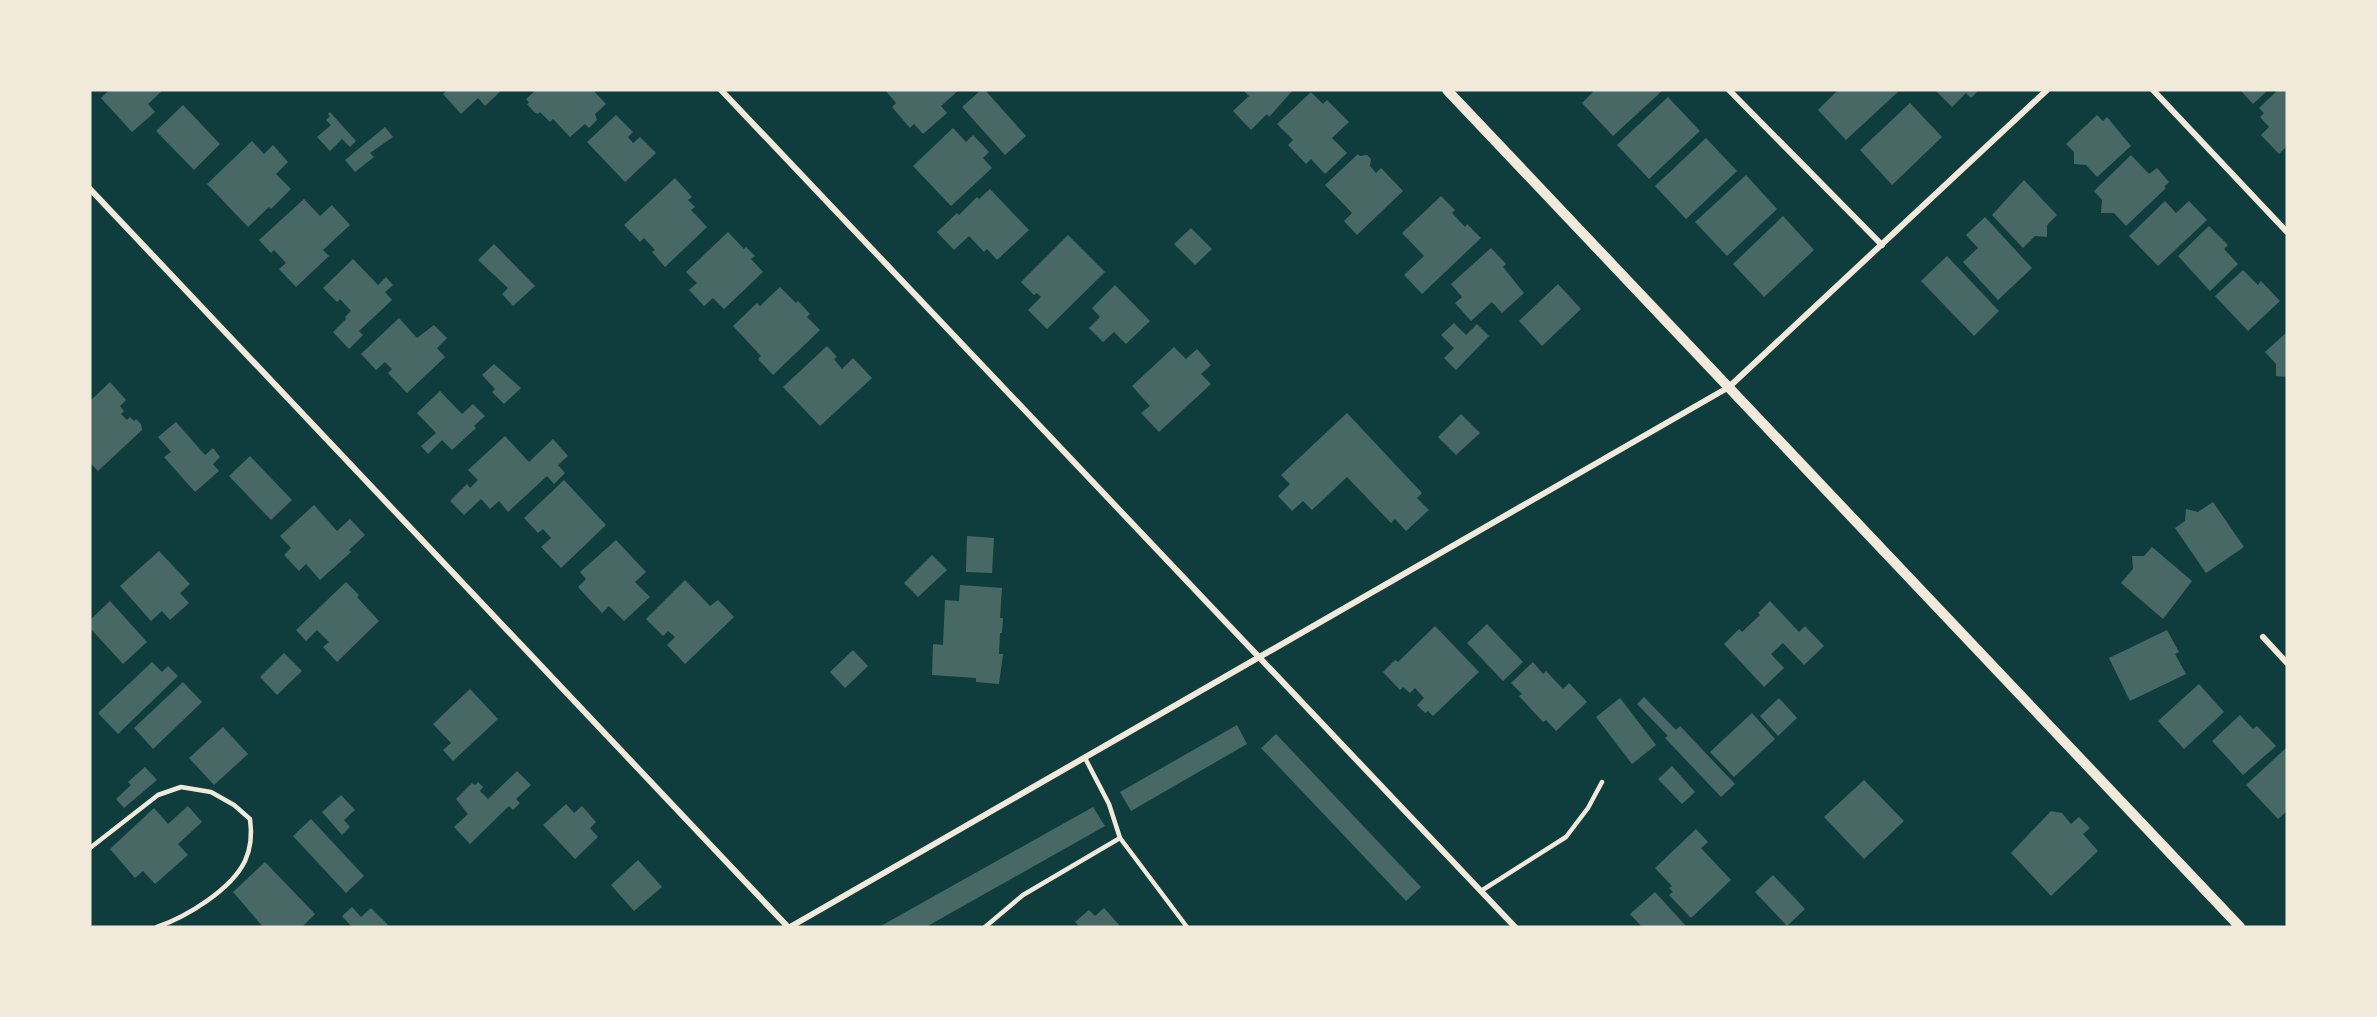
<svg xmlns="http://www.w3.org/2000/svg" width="2377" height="1017" viewBox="0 0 2377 1017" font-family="Quicksand,sans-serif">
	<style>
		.building { fill: #486865 }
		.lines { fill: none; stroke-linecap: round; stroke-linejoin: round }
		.service { stroke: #f1e9da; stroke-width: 4.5 }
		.minor { stroke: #f1e9da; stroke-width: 6 }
		.tertiary { stroke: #f1e9da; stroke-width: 10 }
	</style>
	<rect width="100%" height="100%" fill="#0f3d3e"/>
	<!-- building -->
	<g class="building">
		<path d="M109 90H163L148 104 155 112 132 132 101 98Z"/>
		<path d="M447 90H502L485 106 478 98 461 114 443 94Z"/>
		<path d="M536 90H593L606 104 595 114 597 120 589 128 585 124 570 137 553 119 550 122 540 112 538 114 534 112 527 104 529 103 526 99Z"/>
		<path d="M885 90H959L941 106 947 113 923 134 914 124 910 128 892 107 896 103Z"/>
		<path d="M981 90H985L1026 136 1005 155 962 107Z"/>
		<path d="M1243 90H1293L1269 117 1267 114 1251 130 1233 111 1249 96Z"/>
		<path d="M1595 90H1663L1613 136 1582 103Z"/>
		<path d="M1838 90H1900L1846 140 1818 110Z"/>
		<path d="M1935 90H1979L1971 98 1966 93 1952 107Z"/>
		<path d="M2240 90H2268L2253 104Z"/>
		<path d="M2278 90H2287V146L2279 154 2261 135 2269 127 2260 117 2264 113 2259 108Z"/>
		<path d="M1311 92 1323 104 1327 100 1349 122 1332 138 1347 153 1325 174 1311 159 1306 164 1288 145 1293 140 1277 124Z"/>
		<path d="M1668 97 1700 131 1649 179 1617 145Z"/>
		<path d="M1910 103 1942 137 1892 185 1860 150Z"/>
		<path d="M183 105 220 144 194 170 156 131Z"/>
		<path d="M330 112 356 141 350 147 342 139 330 151 317 137 331 125 326 120 330 116 328 114Z"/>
		<path d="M616 115 633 132 628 137 633 143 640 137 656 153 625 182 587 142Z"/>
		<path d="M2097 115 2103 121 2107 117 2131 146 2097 177 2086 165 2074 164V152L2066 144Z"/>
		<path d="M385 127 393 137 370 153 374 157 355 172 345 160Z"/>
		<path d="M953 128 966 142 973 135 989 152 983 158 992 168 951 206 913 166Z"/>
		<path d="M1706 138 1737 171 1686 219 1655 186Z"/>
		<path d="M252 141 264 154 273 145 288 162 276 174 291 189 271 209 269 207 248 227 207 184Z"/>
		<path d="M1358 154 1360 156 1367 155 1371 159 1370 166 1376 173 1381 168 1403 191 1357 235 1344 221 1352 213 1325 185Z"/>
		<path d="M2131 155 2149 174 2157 168 2169 182 2164 187 2166 188 2126 226 2114 213H2101L2102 200 2094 191Z"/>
		<path d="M1746 175 1777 209 1727 256 1695 222Z"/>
		<path d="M675 178 692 197 688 200 695 207 691 210 707 227 665 267 652 252 655 250 644 238 640 242 624 225Z"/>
		<path d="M2024 180 2057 215 2047 225V237L2035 236 2023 248 1992 215Z"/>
		<path d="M990 189 1029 230 997 260 987 249 984 252 969 236 954 250 937 232 957 213 959 215 977 197 979 199Z"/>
		<path d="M1441 196 1455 210 1452 213 1465 227 1467 224 1481 238 1422 294 1404 275 1424 256 1402 233Z"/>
		<path d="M304 199 320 216 332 205 350 225 323 250 329 256 296 287 279 269 286 263 274 250 271 253 259 240Z"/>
		<path d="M2165 201 2176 213 2189 201 2207 220 2158 266 2129 236Z"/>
		<path d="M1783 216 1814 250 1764 297 1733 264Z"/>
		<path d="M1985 217 2032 268 1998 300 1963 262 1978 248 1966 235Z"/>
		<path d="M2209 226 2228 245 2224 249 2238 264 2210 291 2178 256Z"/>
		<path d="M1191 228 1212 249 1195 265 1174 244Z"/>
		<path d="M728 232 744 249 746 247 755 256 751 259 763 272 724 309 713 298 704 306 689 290 697 283 686 272Z"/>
		<path d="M1068 235 1105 272 1047 329 1028 310 1041 297 1037 293 1034 295 1021 282Z"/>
		<path d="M494 244 535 286 513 306 502 294 508 288 478 260Z"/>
		<path d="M1491 248 1506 264 1503 267 1524 293 1502 313 1492 302 1471 321 1455 303 1462 297 1451 284Z"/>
		<path d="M1947 256 1999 311 1974 336 1921 281Z"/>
		<path d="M353 259 378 285 386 277 393 285 385 292 392 300 359 331 363 335 349 349 333 332 346 319 345 317 351 311 340 299 337 302 323 288Z"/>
		<path d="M2243 270 2258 285 2261 281 2280 301 2248 331 2215 296Z"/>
		<path d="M1558 284 1581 309 1542 346 1519 321Z"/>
		<path d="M1115 285 1150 321 1126 344 1114 332 1103 342 1089 328 1100 317 1092 308Z"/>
		<path d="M780 287 796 303 798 301 810 314 807 317 820 330 773 375 758 359 761 356 733 326 757 303 760 306Z"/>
		<path d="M399 318 417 338 434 325 447 338 437 348 445 357 407 393 388 373 392 369 385 362 376 370 361 354Z"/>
		<path d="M1454 323 1466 335 1477 324 1489 336 1456 370 1444 358 1454 348 1441 335Z"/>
		<path d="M2287 332V377L2276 376V364L2265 352Z"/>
		<path d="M827 346 837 357 834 359 842 369 853 358 872 378 820 426 783 387Z"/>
		<path d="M1174 347 1186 359 1197 349 1211 365 1201 374 1211 384 1159 432 1141 413 1150 406 1132 386Z"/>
		<path d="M494 364 521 388 504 404 492 392 495 389 482 375Z"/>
		<path d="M110 382 126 400 120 406 124 411 121 414 127 420 130 417 134 421 136 419 141 424 142 430 98 471 90 463V401Z"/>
		<path d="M440 391 462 414 473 404 485 416 474 426 476 428 452 450 442 440 428 454 421 446 436 433 417 413Z"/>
		<path d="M1347 413 1422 493 1417 498 1429 510 1406 531 1395 519 1391 523 1347 477 1312 510 1303 501 1292 511 1278 496 1290 484 1281 475Z"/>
		<path d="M1461 414 1480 433 1456 455 1438 437Z"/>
		<path d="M176 422 205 455 213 448 220 457 213 464 219 471 195 492 164 457 171 452 158 437Z"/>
		<path d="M505 436 529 462 553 439 568 456 558 465 565 473 554 484 547 476 508 512 499 501 490 509 481 499 464 515 450 501 467 484 470 488 478 480 468 470Z"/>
		<path d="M250 456 292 500 271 520 229 476Z"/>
		<path d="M564 480 606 525 561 568 541 547 551 538 543 529 538 533 524 518Z"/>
		<path d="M2213 502 2244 547 2206 573 2175 528 2185 521 2186 509 2198 512Z"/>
		<path d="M314 505 337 531 350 519 365 535 349 550 351 552 320 580 306 564 299 571 284 555 291 548 280 536Z"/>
		<path d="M967 536 994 538 992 573 966 572Z"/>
		<path d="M616 540 646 572 635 582 650 597 624 621 609 606 602 613 578 587 586 579 580 572Z"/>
		<path d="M2152 547 2192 581 2163 619 2121 583 2133 569 2132 556H2144Z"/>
		<path d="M159 551 190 584 180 593 189 603 170 620 162 611 151 621 120 586Z"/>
		<path d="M932 555 947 570 918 597 904 583Z"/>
		<path d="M685 580 710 606 718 600 734 617 685 664 667 645 675 637 668 631 663 636 646 619Z"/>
		<path d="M346 582 359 595 357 597 379 621 337 662 323 647 329 642 317 630 306 641 296 630Z"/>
		<path d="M960 585 1002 588 1000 618H1003L1002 633H1000L999 654H1003L999 684 976 682V678L932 675 933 644 943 645 945 600 959 601Z"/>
		<path d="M110 601 147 642 123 664 90 628V620Z"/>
		<path d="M1770 601 1799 632 1805 626 1824 646 1804 665 1783 643 1771 654 1784 668 1764 687 1724 644 1739 629 1742 632 1760 615 1758 613Z"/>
		<path d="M1487 624 1523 662 1503 681 1467 643Z"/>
		<path d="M1435 626 1479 672 1433 716 1428 711 1425 713 1417 705 1424 698 1415 688 1410 693 1403 687 1400 690 1383 672 1395 660 1398 662Z"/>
		<path d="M2167 630 2179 652 2175 654 2186 674 2130 701 2109 658Z"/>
		<path d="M853 650 868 666 845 688 830 672Z"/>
		<path d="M284 653 302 671 277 695 260 677Z"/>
		<path d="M152 662 162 672 168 666 178 676 118 734 98 713Z"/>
		<path d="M1533 662 1543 674 1546 671 1563 689 1569 683 1587 702 1556 731 1546 720 1543 722 1519 696 1522 694 1511 683Z"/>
		<path d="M183 682 202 702 153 749 134 728Z"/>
		<path d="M2199 684 2224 712 2184 749 2158 721Z"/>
		<path d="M470 689 498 719 453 761 443 750 451 743 433 724Z"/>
		<path d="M1644 697 1676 730 1680 726 1735 784 1721 797 1665 738 1668 736 1637 704Z"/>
		<path d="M1620 698 1656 745 1632 764 1596 717Z"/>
		<path d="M1779 698 1797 718 1778 736 1760 716Z"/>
		<path d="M1752 713 1775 739 1734 777 1710 752Z"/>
		<path d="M2240 715 2253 729 2257 726 2276 746 2243 775 2212 741Z"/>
		<path d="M1237 725 1247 744 1131 811 1120 792Z"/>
		<path d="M223 727 248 754 214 785 189 758Z"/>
		<path d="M1276 734 1421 887 1406 901 1261 748Z"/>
		<path d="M2286 748 2287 811 2278 819 2246 785Z"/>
		<path d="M1672 766 1695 792 1682 804 1658 779Z"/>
		<path d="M145 767 157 780 124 808 116 799 131 785 128 782Z"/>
		<path d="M517 771 531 785 516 799 520 803 513 810 509 806 470 844 454 827 468 814 456 799 472 783 475 785 478 782 483 787 480 791 488 799Z"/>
		<path d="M1864 780 1904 821 1864 859 1824 817Z"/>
		<path d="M341 795 355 810 344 820 350 827 342 835 322 812Z"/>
		<path d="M566 804 574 813 582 806 596 822 590 828 598 837 575 859 543 825Z"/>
		<path d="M188 806 202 822 178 844 188 855 155 884 143 871 135 878 110 849 154 808 168 824Z"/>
		<path d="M1093 807 1105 826 926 927H879Z"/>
		<path d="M2051 811 2062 813 2071 824 2079 817 2090 828 2083 834 2098 851 2051 896 2011 853Z"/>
		<path d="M311 819 364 876 346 893 293 836Z"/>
		<path d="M1696 829 1708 842 1701 848 1731 880 1691 918 1669 895 1673 892 1669 888 1672 886 1655 868Z"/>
		<path d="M638 860 662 887 634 911 611 885Z"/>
		<path d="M265 862 315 914 302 927H263L233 892Z"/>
		<path d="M1773 875 1805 909 1787 926 1755 892Z"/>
		<path d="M1655 892 1686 926 1684 927H1642L1630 914Z"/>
		<path d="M352 907 361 917 371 908 390 927H352L342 916Z"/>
		<path d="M1104 908 1121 927H1080L1075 922 1089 910 1095 916Z"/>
	</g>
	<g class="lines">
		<!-- service -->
		<g class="service">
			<path d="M1120 838 1187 927"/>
			<path d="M90 848 158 795 181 787 211 792 234 805 250 819C252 833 251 848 245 861 231 890 186 917 157 927"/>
			<path d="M1481 891 1566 837 1588 808 1602 782"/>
			<path d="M985 927 1023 895 1120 838 1109 804 1085 758"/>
		</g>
		<!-- minor -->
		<g class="minor">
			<path d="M721 90 1515 927"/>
			<path d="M1729 90 1882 245"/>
			<path d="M2153 90 2287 232"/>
			<path d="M90 189 788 927"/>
			<path d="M2263 637 2287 663"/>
			<path d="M790 927 1729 387 2047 90"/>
		</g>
		<!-- tertiary -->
		<path class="tertiary" d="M1447 90 2240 927"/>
	</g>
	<!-- border -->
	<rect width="2377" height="1017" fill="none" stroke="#f1e9da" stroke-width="183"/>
</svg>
